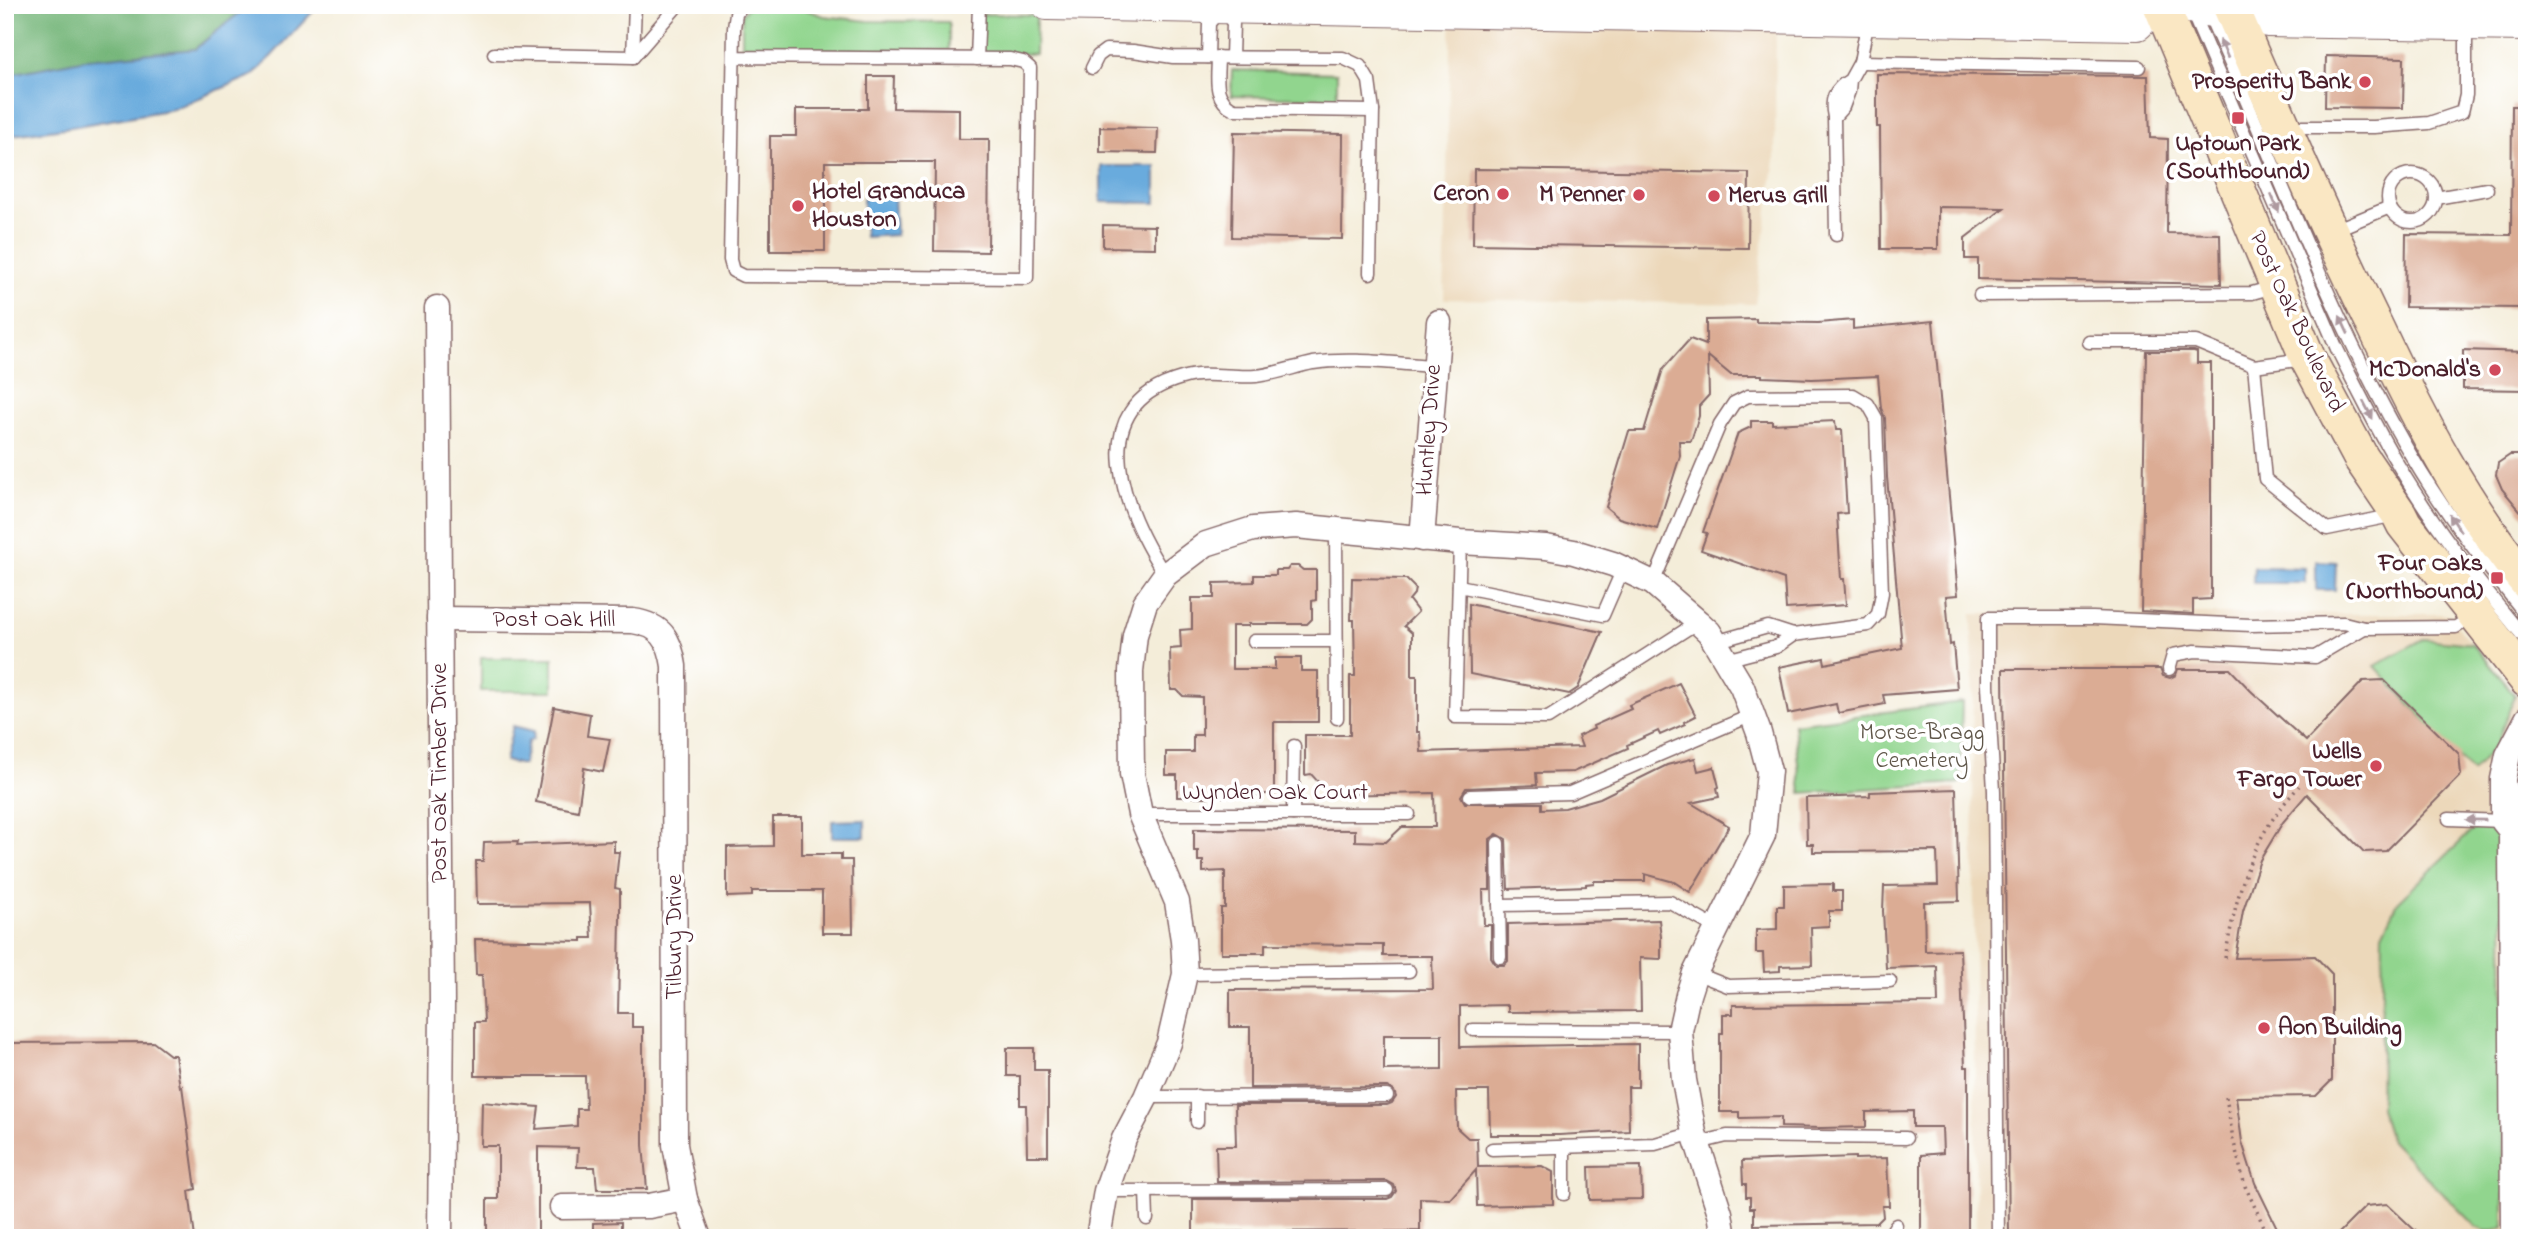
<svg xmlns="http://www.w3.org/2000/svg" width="2532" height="1243" viewBox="0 0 2532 1243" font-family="'Indie Flower',sans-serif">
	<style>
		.built { fill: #ecd8ba }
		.green { fill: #91d58e; stroke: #6e7a5c; stroke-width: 2 }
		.forest { fill: #74b679; stroke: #5f6a52; stroke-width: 2 }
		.water { fill: #69abdd; stroke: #5a6584; stroke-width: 2 }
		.building { fill: #dbac94; fill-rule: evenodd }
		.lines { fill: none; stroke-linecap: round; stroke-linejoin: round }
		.service-casing { stroke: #866768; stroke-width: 15 }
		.minor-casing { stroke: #866768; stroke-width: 27 }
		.tertiary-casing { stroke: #866768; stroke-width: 32 }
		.secondary-casing { stroke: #866768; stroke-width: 38 }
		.path { stroke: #866768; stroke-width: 3.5; stroke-dasharray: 2 5; stroke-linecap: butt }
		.service { stroke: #fff; stroke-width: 12 }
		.minor { stroke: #fff; stroke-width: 24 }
		.tertiary { stroke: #fff; stroke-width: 30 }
		.secondary { stroke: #fae7c3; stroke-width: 35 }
		.oneway { fill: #ae9aa0 }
		.poi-dot { fill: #d1495b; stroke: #fff; stroke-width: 2.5 }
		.labels { text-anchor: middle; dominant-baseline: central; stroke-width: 7; stroke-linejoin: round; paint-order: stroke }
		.poi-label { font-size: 24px; font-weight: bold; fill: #4a1f2b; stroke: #fff; text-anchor: end }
		.street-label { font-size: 24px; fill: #4a1f2b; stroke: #fff }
		.park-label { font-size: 24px; fill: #5f5649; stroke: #fff }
	</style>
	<rect width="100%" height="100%" fill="#fff"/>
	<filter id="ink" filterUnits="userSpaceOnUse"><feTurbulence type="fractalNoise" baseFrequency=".0143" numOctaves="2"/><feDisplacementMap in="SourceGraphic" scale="14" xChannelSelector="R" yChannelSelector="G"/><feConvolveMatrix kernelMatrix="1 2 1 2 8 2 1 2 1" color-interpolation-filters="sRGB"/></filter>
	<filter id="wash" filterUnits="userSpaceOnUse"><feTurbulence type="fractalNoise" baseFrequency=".00686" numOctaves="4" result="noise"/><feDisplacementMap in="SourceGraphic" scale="28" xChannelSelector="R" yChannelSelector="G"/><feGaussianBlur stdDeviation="1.57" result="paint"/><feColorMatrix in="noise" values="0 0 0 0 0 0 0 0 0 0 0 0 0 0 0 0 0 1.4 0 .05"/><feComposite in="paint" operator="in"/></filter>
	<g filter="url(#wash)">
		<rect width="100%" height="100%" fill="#f4edd9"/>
		<!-- built -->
		<g class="built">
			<path d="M1451 5H1776L1775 158 1755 304 1444 299Z"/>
			<path d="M1972 614H2447L2527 707V1238H1976Z"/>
		</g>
		<!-- green -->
		<g class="green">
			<path d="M750 5H793L824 16 868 21 949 22V50H742V14Z"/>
			<path d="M981 14 1036 15 1035 54 981 53Z"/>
			<path d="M1232 70 1337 73V98L1231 96Z"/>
			<path d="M2423 639 2473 644 2515 695 2496 745 2472 772 2375 666Z"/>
			<rect x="481" y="658" width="72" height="33"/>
			<path d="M1962 702 1960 783 1801 793 1794 724Z"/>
			<path d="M2478 825H2492L2503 831 2504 1227C2493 1232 2486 1233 2476 1227L2390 1140 2380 1108 2383 934 2398 902Z"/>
		</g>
		<!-- forest -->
		<path class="forest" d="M5 5H249L195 49 5 75Z"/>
		<!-- water -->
		<g class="water">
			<path d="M249 5H319L254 75 173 109 71 127 5 136V75L86 59 195 49Z"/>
			<path d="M1101 166H1156V203L1101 202Z"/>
			<path d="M894 196 896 235 865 237 863 198Z"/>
			<path d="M2316 561 2336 562 2335 590H2316Z"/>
			<path d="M2254 567 2305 568V583H2253Z"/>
			<path d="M513 726 534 731 533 739 528 742 523 765 505 761Z"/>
			<path d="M865 820V837H832V821Z"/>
		</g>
		<g id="blocks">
			<!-- building -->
			<g class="building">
				<path d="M2326 56 2404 58 2403 108 2325 107Z"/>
				<path d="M1877 74 2148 76 2150 138 2168 139 2167 233 2220 234 2221 284 1978 279V259H1965V238L2004 208 1938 207V249H1881L1880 127H1877Z"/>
				<path d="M868 76H894L893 108 959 109V139H989L988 252 934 251 935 162H825V251H770V136H796V109H868Z"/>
				<path d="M2512 106H2527V308L2405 307 2406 234 2511 235Z"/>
				<path d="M1100 127 1158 128 1157 153 1100 152Z"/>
				<path d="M1234 132 1343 134 1342 239 1232 237Z"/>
				<path d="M1474 169 1749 173 1748 248 1473 244Z"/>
				<path d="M1103 225 1155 226V248L1103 247Z"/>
				<path d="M1756 319V322L1818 323 1853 320V329L1933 321 1958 595 1946 596 1950 645 1953 644 1957 689 1883 695 1885 704 1838 713 1836 704 1788 714 1779 667 1824 658 1825 664 1902 648 1887 477 1885 418 1881 408 1878 376 1812 379 1762 377V375H1731L1708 356 1709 395 1699 406V416L1691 441H1679L1680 456 1657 529 1619 518 1606 507 1629 431H1644L1663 369 1690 339 1706 345V320Z"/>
				<path d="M2463 350 2527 352V390L2463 389Z"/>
				<path d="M2146 351H2194L2197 352V363H2211V599L2193 600V614L2141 611Z"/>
				<path d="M1751 421H1772V424L1835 421 1836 430H1842L1847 513 1837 514 1841 579H1844L1846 605 1786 609 1784 579 1701 550 1707 533 1703 532 1738 433 1751 427Z"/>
				<path d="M2510 455H2527V519L2502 489 2496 475 2498 463Z"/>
				<path d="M1290 566H1298L1303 570H1316V600L1312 601V619L1307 624H1249V626H1232V669H1275V658H1301V671H1318V722H1274V794H1259V797H1177V775H1166V752H1193V735H1202V697L1183 696 1177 690H1171L1170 649 1181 648 1180 630 1192 629V598H1214V583L1254 582V575H1276V570H1287Z"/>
				<path d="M1352 578 1406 579 1415 588 1414 594 1409 600 1418 612 1404 626 1412 633V676H1417V732H1420L1421 752 1582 747 1578 736 1594 729 1593 726 1631 709 1629 705 1679 683 1696 716 1684 722 1685 724 1660 735 1658 731 1627 745 1628 748 1573 772 1536 773 1537 785 1466 788 1461 796 1465 803H1542V809L1565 808 1600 798 1667 765 1695 758 1698 771 1714 767 1719 787 1717 788 1719 797 1691 803 1729 826 1690 892 1674 882 1645 874V881H1594V883L1586 884V886L1508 889 1506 839 1497 834 1490 839V890H1483L1484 925H1491V957L1496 965H1504L1508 961V924L1659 920 1661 937V959L1640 958 1641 1011 1508 1012V1005L1460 1006V1047L1638 1044V1087H1628L1629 1131 1559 1135H1490L1489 1091H1456L1457 1128 1468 1138H1477L1478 1167 1542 1166 1553 1172V1204L1477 1206 1476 1170 1450 1199 1420 1198V1231L1193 1232V1199H1387L1392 1197 1396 1191 1394 1185 1387 1181 1217 1182 1216 1146H1236L1235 1105H1387L1392 1103 1396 1097 1394 1091 1387 1087 1250 1088V1027H1230V990L1433 989 1432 956H1383V945L1265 944V953H1221V908H1225V871L1203 872V861H1198V851H1194V829L1355 830V841L1386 842 1402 827H1435L1434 793 1330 795 1311 774 1305 775V735H1350V676H1355L1354 620H1351ZM1384 1035H1442V1069L1384 1070Z"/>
				<path d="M1469 604 1602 632 1578 688 1569 694 1470 674Z"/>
				<path d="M2003 669H2160L2163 676 2170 678 2176 675 2178 669H2230L2251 691 2306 741 2363 681 2384 680 2459 754 2461 775 2386 851 2364 852 2307 794 2283 822 2260 860 2243 911 2235 958 2315 956 2332 974V1080L2316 1096 2236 1097 2242 1142 2255 1183 2282 1238H2009Z"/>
				<path d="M554 707 590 714 587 736 610 739 603 772 584 768 578 811 536 802Z"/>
				<path d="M1956 789 1959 901 1924 902 1925 951 1960 950 1965 1067H1968V1238H1921V1155L1943 1153 1942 1127H1913V1111L1866 1112V1127L1821 1128 1781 1127V1117L1739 1118V1112H1720V1033H1723V1014H1733V1005L1938 1003 1937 966 1886 968 1883 911 1884 886 1938 885 1937 851 1813 852V844H1807L1806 798 1870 796V792Z"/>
				<path d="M773 817H802V854H841V860H852L853 933H822V891H752V896L727 897V847L773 846Z"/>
				<path d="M518 841 517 845 614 841V852H619L615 888 620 889V919L618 1013H632V1027H643V1145L647 1189H597L595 1167H577L578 1148 538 1147V1237H521V1232L487 1233V1199H498V1146H481L482 1102 539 1107 536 1129 577 1126V1109H586L585 1076H475V1022H484L482 975H476L475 939 582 941V938H592L590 903 477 904 476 861H483L484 842Z"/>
				<path d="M1833 884V891H1842V911H1829V926L1811 927 1812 965 1780 966V971L1764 972 1763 953H1756V930L1777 929V906H1784V885Z"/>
				<path d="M153 1042 170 1055H175L180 1087 182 1086 196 1189 189 1191 195 1238H5V1043Z"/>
				<path d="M1007 1048H1034V1070H1048V1156H1027L1026 1105H1020V1076H1007Z"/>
				<path d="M1855 1157V1159L1887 1158 1889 1206H1882L1883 1217 1877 1223 1754 1225V1208H1750V1197H1746V1184H1743L1742 1161Z"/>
				<path d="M1641 1166 1642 1199 1590 1200 1589 1167Z"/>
				<path d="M2387 1204 2423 1238H2334L2366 1206Z"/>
				<path d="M621 1222V1238H593V1223Z"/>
			</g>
		</g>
	</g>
	<g filter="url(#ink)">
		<use href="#blocks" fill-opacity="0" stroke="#866768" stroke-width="2"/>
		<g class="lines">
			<!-- service casing -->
			<g class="service-casing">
				<g id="service">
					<path d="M2192 12 2337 349C2356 387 2375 426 2397 463 2434 527 2480 584 2527 641"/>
					<path d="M2208 12C2275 161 2329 316 2412 457 2445 514 2486 565 2527 616"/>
					<path d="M494 54 633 57 678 5"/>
					<path d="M633 57 635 5"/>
					<path d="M734 57 1010 59 1023 62 1030 68 1027 278 743 276 733 271 730 260 734 28 736 14 742 5"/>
					<path d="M1208 57 1209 23 1222 8 1233 23 1232 57"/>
					<path d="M1218 57C1218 77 1212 99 1234 109L1373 111"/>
					<path d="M977 59 979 5"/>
					<path d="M1860 62 2139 67"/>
					<path d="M1092 68 1098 56 1106 50 1133 51 1173 57 1343 58 1360 66 1369 81 1373 111 1370 273"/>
					<path d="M1850 80C1834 89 1830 100 1834 117L1843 107 1849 91 1850 80 1860 62 1868 20"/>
					<path d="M1834 117 1836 235"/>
					<path d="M2287 127H2374L2429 123 2462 112 2466 95V25"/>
					<circle cx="2412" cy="198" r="24"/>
					<path d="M2436 198 2487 189"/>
					<path d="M2332 231 2390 207"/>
					<path d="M1980 295 2252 293 2277 286"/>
					<path d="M2089 342H2196L2254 366 2304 359"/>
					<path d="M2254 366 2265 479 2327 529 2396 515"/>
					<path d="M1336 529 1337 718"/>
					<path d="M1460 542 1455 717 1548 718 1698 622"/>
					<path d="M1165 575C1126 514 1078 407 1182 378 1205 371 1232 378 1256 376 1275 374 1294 367 1313 363 1352 357 1396 364 1435 366"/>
					<path d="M1653 583 1720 424 1734 403 1748 396 1853 395 1868 404 1876 418 1882 593 1878 614 1868 625 1793 635 1768 627 1715 642"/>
					<path d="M1459 586 1603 615 1623 569"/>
					<path d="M1254 641H1336"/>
					<path d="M1726 660 1776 647 1793 635"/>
					<path d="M2169 669 2173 655 2195 651 2315 657 2364 628 2456 627 2472 617"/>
					<path d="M1470 796 1570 793 1752 715"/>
					<path d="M1140 814H1409"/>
					<path d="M1293 814 1294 746"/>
					<path d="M2449 819 2503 821"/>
					<path d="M1498 843 1500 957"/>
					<path d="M1499 905 1670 902 1716 928"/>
					<path d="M1695 973 1728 986 1890 981"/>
					<path d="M1185 974 1409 971"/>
					<path d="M1473 1030 1680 1031"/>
					<path d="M1197 1096V1122"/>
					<path d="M1146 1097 1387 1096"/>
					<path d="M1698 1143 1727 1136 1906 1138"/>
					<path d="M1564 1147V1194"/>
					<path d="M1492 1149 1655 1144 1694 1133"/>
					<path d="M1106 1191 1387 1190"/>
					<path d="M1146 1191 1147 1219"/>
					<path d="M1888 1238 1896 1225"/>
					<path d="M1998 1238 1994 791 1988 686V618H2093L2251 625 2344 623 2364 628"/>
				</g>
			</g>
			<!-- minor casing -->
			<g class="minor-casing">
				<g id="minor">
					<path d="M437 308 442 1004 440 1238"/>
					<path d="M1422 539 1439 322"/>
					<path d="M439 619 633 621C661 625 670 639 674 666L675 1145 685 1199 699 1238"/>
					<path d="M2511 831 2524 818 2527 787"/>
					<path d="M562 1207 649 1206 685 1199"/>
					<path d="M1098 1238 1106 1191 1124 1139 1146 1097 1169 1043 1185 974 1183 940 1177 902 1140 814 1132 774 1131 671 1135 635 1145 603 1165 575 1206 544 1253 529 1296 526 1460 542 1546 547 1574 552 1613 564 1653 583 1698 622 1709 632 1742 687 1759 733 1769 771 1763 835 1695 973 1688 995 1680 1031 1684 1080 1694 1133 1720 1213 1724 1238"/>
					<path d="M2513 1238 2511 831 2503 821V779L2508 755 2527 719"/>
				</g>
			</g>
			<!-- tertiary casing -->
			<g class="tertiary-casing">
				<g id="tertiary">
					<path d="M1047 5 2138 25 2158 5"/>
					<path d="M2172 5 2268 22 2527 26"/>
				</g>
			</g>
			<!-- secondary casing -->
			<g class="secondary-casing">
				<g id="secondary">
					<path d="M2161 5 2308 359 2361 458 2399 514 2404 524 2527 680"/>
					<path d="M2230 5C2277 114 2324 222 2376 328 2418 417 2464 507 2527 582"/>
				</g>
			</g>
			<!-- path -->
			<g class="path">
				<path d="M2225 958C2234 909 2245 857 2275 816 2282 805 2291 796 2299 786"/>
				<path d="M2226 1097 2233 1139 2245 1186 2267 1233 2272 1238"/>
			</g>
			<!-- service -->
			<use href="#service" class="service"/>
			<!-- minor -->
			<use href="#minor" class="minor"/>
			<!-- tertiary -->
			<use href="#tertiary" class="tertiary"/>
			<!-- secondary -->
			<use href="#secondary" class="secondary"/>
		</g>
		<!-- one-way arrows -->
		<defs><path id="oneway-solid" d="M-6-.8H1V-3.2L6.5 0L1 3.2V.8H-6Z" transform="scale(1.75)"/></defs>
		<g class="oneway">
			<use href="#oneway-solid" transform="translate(2224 49) rotate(-113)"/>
			<use href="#oneway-solid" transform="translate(2275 203) rotate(67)"/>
			<use href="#oneway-solid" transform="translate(2344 325) rotate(-115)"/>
			<use href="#oneway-solid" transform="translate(2368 410) rotate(62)"/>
			<use href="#oneway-solid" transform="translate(2455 523) rotate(-123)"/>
			<use href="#oneway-solid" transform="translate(2476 820) rotate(-179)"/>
		</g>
	</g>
	<!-- markers -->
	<g class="poi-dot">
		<circle cx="2365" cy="82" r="7"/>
		<rect x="2231" y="111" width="14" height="14" rx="3.5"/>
		<circle cx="1503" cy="194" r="7"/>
		<circle cx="1639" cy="195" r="7"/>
		<circle cx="1714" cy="196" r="7"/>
		<circle cx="798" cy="206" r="7"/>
		<circle cx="2495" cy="370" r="7"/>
		<rect x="2490" y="571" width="14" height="14" rx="3.5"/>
		<circle cx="2376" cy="766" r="7"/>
		<circle cx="2264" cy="1028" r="7"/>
	</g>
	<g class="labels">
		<!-- poi labels -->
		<g class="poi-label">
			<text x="2351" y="82">Prosperity Bank</text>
			<text x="2238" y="144" text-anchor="middle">Uptown Park<tspan x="2238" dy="28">(Southbound)</tspan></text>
			<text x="812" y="192" text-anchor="start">Hotel Granduca<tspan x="812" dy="28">Houston</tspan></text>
			<text x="1489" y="194">Ceron</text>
			<text x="1625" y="195">M Penner</text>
			<text x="1728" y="196" text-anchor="start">Merus Grill</text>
			<text x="2481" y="370">McDonald's</text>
			<text x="2483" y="564">Four Oaks<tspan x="2483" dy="28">(Northbound)</tspan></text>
			<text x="2362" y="752">Wells<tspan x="2362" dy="28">Fargo Tower</tspan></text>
			<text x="2278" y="1028" text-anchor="start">Aon Building</text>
		</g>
		<!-- street labels -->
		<g class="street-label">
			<text transform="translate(2296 322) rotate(65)">Post Oak Boulevard</text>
			<text transform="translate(1430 430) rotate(-86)">Huntley Drive</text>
			<text x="554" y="620">Post Oak Hill</text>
			<text transform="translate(440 773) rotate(-90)">Post Oak Timber Drive</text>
			<text x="1275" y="793">Wynden Oak Court</text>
			<text transform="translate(675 937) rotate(-90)">Tilbury Drive</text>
		</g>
		<!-- park labels -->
		<g class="park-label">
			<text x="1922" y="733">Morse-Bragg<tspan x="1922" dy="28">Cemetery</tspan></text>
		</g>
	</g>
	<!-- margin -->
	<rect width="2532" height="1243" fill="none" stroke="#fff" stroke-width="28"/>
</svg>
